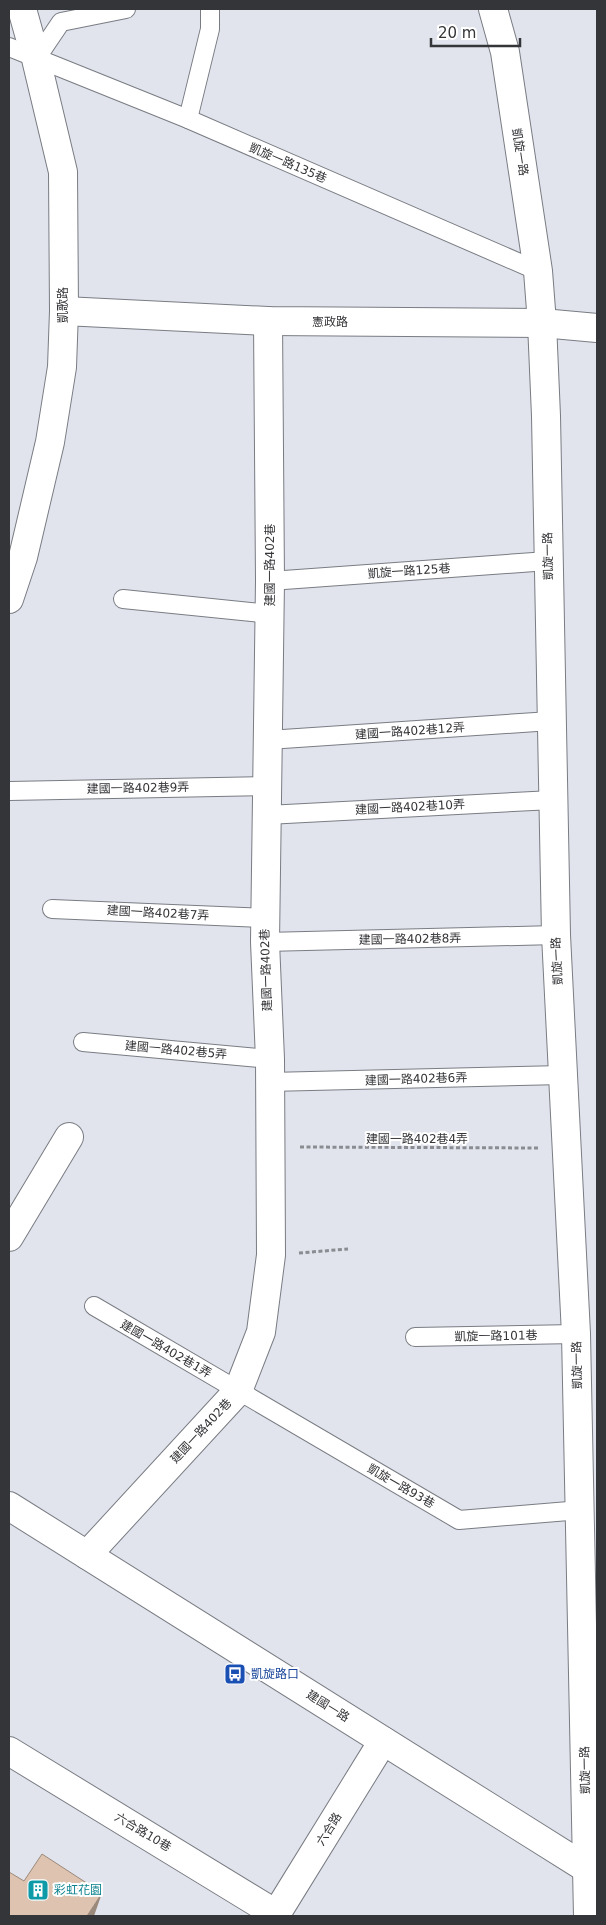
<svg xmlns="http://www.w3.org/2000/svg" width="606" height="1925" viewBox="0 0 606 1925" font-family="'DejaVu Sans','Noto Sans TC',sans-serif">
	<style>
		.lines { fill: none; stroke-linecap: round; stroke-linejoin: round }
		.lane-casing { stroke: #797c83; stroke-width: 20 }
		.street-casing { stroke: #797c83; stroke-width: 30 }
		.primary-casing { stroke: #797c83; stroke-width: 30 }
		.path { stroke: #8a8c92; stroke-width: 3; stroke-dasharray: 4 2.5; stroke-linecap: butt }
		.lane { stroke: #fff; stroke-width: 18 }
		.street { stroke: #fff; stroke-width: 28 }
		.primary { stroke: #fff; stroke-width: 28 }
		.shaded-wall { fill: #9b897b }
		.building { fill: #dec4b0; stroke: #9b897b }
		.labels { text-anchor: middle; dominant-baseline: central; stroke-width: 4; stroke-linejoin: round; paint-order: stroke }
		.street-label { font-size: 12px; fill: #343538; stroke: #fff }
		.transit-label { font-size: 12px; fill: #164399; stroke: #fff; text-anchor: start }
		.culture-label { font-size: 12px; fill: #0d838f; stroke: #fff; text-anchor: start }
	</style>
	<rect width="100%" height="100%" fill="#e1e4ec"/>
	<g class="lines">
		<!-- lane casing -->
		<g class="lane-casing">
			<g id="lane">
				<path d="M9 47 188 119 538 271"/>
				<path d="M36 59 61 22 126 9"/>
				<path d="M188 119 210 29V9"/>
				<path d="M270 581 548 561"/>
				<path d="M123 599 270 614"/>
				<path d="M268 740 551 721"/>
				<path d="M9 791 267 786"/>
				<path d="M267 815 553 800"/>
				<path d="M52 909 265 918"/>
				<path d="M265 942 556 935"/>
				<path d="M83 1042 270 1059"/>
				<path d="M269 1082 563 1075"/>
				<path d="M94 1306 459 1520 581 1510"/>
				<path d="M415 1337 576 1334"/>
			</g>
		</g>
		<!-- street casing -->
		<g class="street-casing">
			<g id="street">
				<path d="M493 9 505 52 538 271 542 323 546 416 556 935 576 1334 588 1916"/>
				<path d="M64 311 268 321 542 323 597 328"/>
				<path d="M9 599 23 557 50 442 62 367 64 311 63 172 36 59 22 9"/>
				<path d="M9 1237 69 1137"/>
				<path d="M87 1555 238 1391 261 1332 271 1255 270 1059 265 942 270 581 268 321"/>
				<path d="M9 1751 276 1914"/>
				<path d="M275 1916 383 1741"/>
			</g>
		</g>
		<!-- primary casing -->
		<g class="primary-casing">
			<path id="primary" d="M9 1506 597 1875"/>
		</g>
		<!-- path -->
		<g class="path">
			<path d="M300 1147 539 1148"/>
			<path d="M299 1253 348 1249"/>
		</g>
		<!-- lane -->
		<use href="#lane" class="lane"/>
		<!-- street -->
		<use href="#street" class="street"/>
		<!-- primary -->
		<use href="#primary" class="primary"/>
	</g>
	<!-- shaded-wall -->
	<path class="shaded-wall" d="M102 1893 94 1916H87Z"/>
	<!-- building -->
	<path class="building" d="M42 1854 102 1893 87 1916H9V1872L24 1881Z"/>
	<!-- icons -->
	<defs>
		<g id="bus-square" transform="scale(1.125)"><rect x="-9" y="-9" width="18" height="18" rx="4" fill="#1a4fb4" stroke="#fff"/><path d="M-5-6H5V4H4V6H2V4H-2V6H-4V4H-5ZM-3.5-4V0h7V-4ZM-3.5 1.2v1.5H-2V1.2ZM2 1.2v1.5H3.5V1.2Z" fill="#fff"/></g>
		<g id="building-square" transform="scale(1.125)"><rect x="-9" y="-9" width="18" height="18" rx="4" fill="#0f9aa8" stroke="#fff"/><path d="M-4-6H4V6H1V3H-1V6H-4ZM-2.5-4.3h1.7v1.8h-1.7ZM.8-4.3h1.7v1.8H.8ZM-2.5-1h1.7V.8h-1.7ZM.8-1h1.7V.8H.8Z" fill="#fff"/></g>
	</defs>
	<g fill-rule="evenodd">
		<use href="#bus-square" x="235" y="1674"/>
		<use href="#building-square" x="38" y="1890"/>
	</g>
	<g class="labels">
		<!-- street labels -->
		<g class="street-label">
			<text transform="translate(520 152) rotate(81)">凱旋一路</text>
			<text transform="translate(288 163) rotate(23)">凱旋一路135巷</text>
			<text transform="translate(63 305) rotate(-90)">凱歌路</text>
			<text x="330" y="322">憲政路</text>
			<text transform="translate(548 556) rotate(-91)">凱旋一路</text>
			<text transform="translate(270 565) rotate(-90)">建國一路402巷</text>
			<text transform="translate(409 571) rotate(-4)">凱旋一路125巷</text>
			<text transform="translate(410 731) rotate(-4)">建國一路402巷12弄</text>
			<text transform="translate(138 788) rotate(-1)">建國一路402巷9弄</text>
			<text transform="translate(410 807) rotate(-3)">建國一路402巷10弄</text>
			<text transform="translate(158 913) rotate(3)">建國一路402巷7弄</text>
			<text transform="translate(410 939) rotate(-1)">建國一路402巷8弄</text>
			<text transform="translate(557 961) rotate(-93)">凱旋一路</text>
			<text transform="translate(266 970) rotate(-92)">建國一路402巷</text>
			<text transform="translate(176 1050) rotate(5)">建國一路402巷5弄</text>
			<text transform="translate(416 1079) rotate(-2)">建國一路402巷6弄</text>
			<text x="417" y="1139">建國一路402巷4弄</text>
			<text transform="translate(496 1336) rotate(-1)">凱旋一路101巷</text>
			<text transform="translate(166 1349) rotate(30)">建國一路402巷1弄</text>
			<text transform="translate(577 1365) rotate(-91)">凱旋一路</text>
			<text transform="translate(201 1431) rotate(-47)">建國一路402巷</text>
			<text transform="translate(401 1486) rotate(30)">凱旋一路93巷</text>
			<text transform="translate(328 1706) rotate(32)">建國一路</text>
			<text transform="translate(585 1770) rotate(-91)">凱旋一路</text>
			<text transform="translate(329 1829) rotate(-58)">六合路</text>
			<text transform="translate(143 1832) rotate(31)">六合路10巷</text>
		</g>
		<!-- transit labels -->
		<g class="transit-label">
			<text x="251" y="1674">凱旋路口</text>
		</g>
		<!-- culture labels -->
		<g class="culture-label">
			<text x="54" y="1890">彩虹花園</text>
		</g>
	</g>
	<!-- border -->
	<rect width="606" height="1925" fill="none" stroke="#343538" stroke-width="20"/>
	<!-- scale -->
	<path d="M431 38v8h89v-8" fill="none" stroke="#343538" stroke-width="2.5"/>
	<text x="438" y="38" font-size="15" fill="#343538" stroke="#ffffff" stroke-width="4" paint-order="stroke">20 m</text>
</svg>
